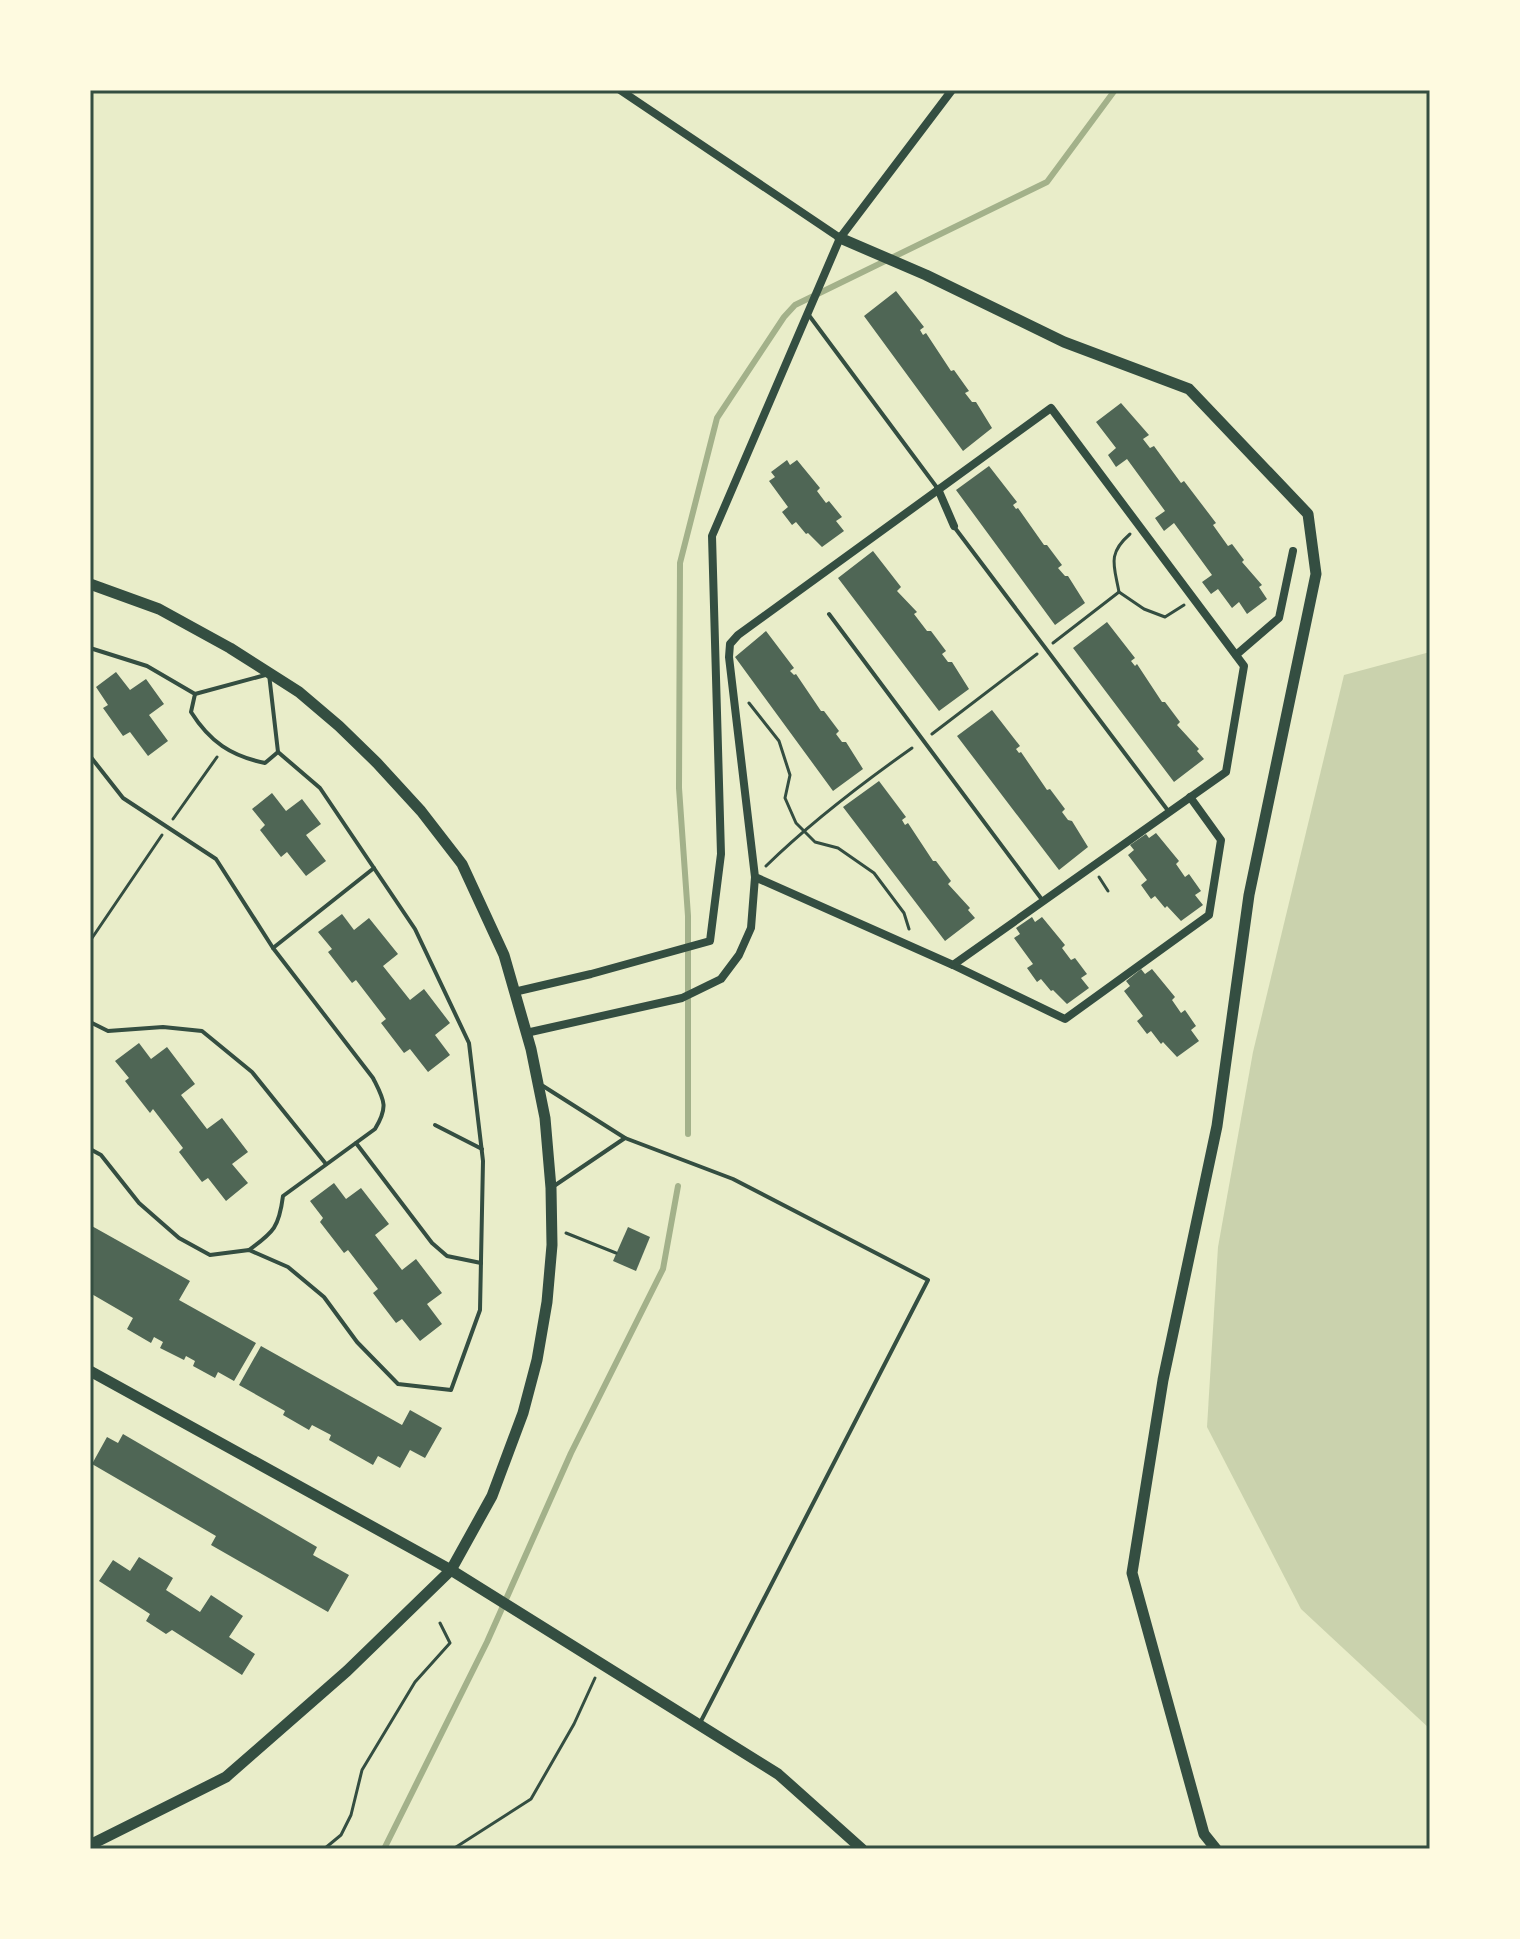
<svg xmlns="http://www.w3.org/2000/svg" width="1520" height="1939" viewBox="0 0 1520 1939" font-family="'Public Sans',sans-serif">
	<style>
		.green { fill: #cad2ad }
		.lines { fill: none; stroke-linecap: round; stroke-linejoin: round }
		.stream { stroke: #a3b18a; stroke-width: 6 }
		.building { fill: #4f6655 }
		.path { stroke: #344e41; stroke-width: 3 }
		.service { stroke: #344e41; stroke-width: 4 }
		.minor { stroke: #344e41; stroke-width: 8 }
		.tertiary { stroke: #344e41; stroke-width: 11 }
		.neatline { fill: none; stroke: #344e41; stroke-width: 3 }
	</style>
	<rect width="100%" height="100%" fill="#e9edc9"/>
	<!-- green -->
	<path class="green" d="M1430 652V1729L1301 1609 1207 1427 1218 1247 1253 1052 1344 675Z"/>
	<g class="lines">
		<!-- stream -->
		<g class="stream">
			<path d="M688 1134V916L679 788 680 563 717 418 784 317 795 305 1047 182 1115 90"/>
			<path d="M384 1849 487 1642 571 1453 663 1269 678 1186"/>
		</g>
	</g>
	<!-- building -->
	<g class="building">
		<path d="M896 291 924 327 920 330 923 335 926 333 951 371 954 370 969 391 965 393 972 402H976L992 428 963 451 864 316Z"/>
		<path d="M1121 403 1149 435 1143 439 1150 448 1154 446 1181 483 1184 481 1216 523 1213 525 1228 546 1232 544 1244 560 1242 562 1262 585 1259 587 1267 599 1247 614 1239 602 1232 608 1218 589 1211 594 1202 582 1212 575 1174 523 1164 531 1155 518 1165 511 1127 459 1116 467 1108 455 1116 448 1096 422Z"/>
		<path d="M787 460 790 465 797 460 820 488 817 491 826 503 829 501 842 517 836 521 844 531 822 547 808 533 806 534 796 522 792 525 782 512 788 507 769 481 775 477 771 472Z"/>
		<path d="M989 466 1017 502 1013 505 1016 509 1018 508 1044 545H1047L1062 565 1058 568 1065 576H1068L1085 603 1055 625 956 490Z"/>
		<path d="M873 551 901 587 897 591 917 612 914 614 927 631H931L946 651 942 654 948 662H952L969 689 939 711 838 578Z"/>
		<path d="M1107 622 1135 658 1131 661 1135 666 1137 664 1162 702H1165L1180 722 1177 725 1199 749 1197 751 1204 759 1174 782 1073 648Z"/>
		<path d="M766 631 794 668 790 671 794 675 796 674 821 711H824L839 731 836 734 842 742H846L863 769 833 791 735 657Z"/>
		<path d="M116 672 130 690 146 679 164 704 149 715 168 741 148 756 130 732 123 736 103 708 108 705 96 687Z"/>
		<path d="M992 710 1020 746 1016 749 1019 753 1021 752 1047 790 1050 789 1065 809 1062 812 1068 820 1072 821 1088 847 1059 870 957 736Z"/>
		<path d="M879 781 906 817 902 820 905 825 908 823 933 861H936L951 881 948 884 970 908 968 910 975 918 945 941 843 807Z"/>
		<path d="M272 793 286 811 302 799 321 824 306 835 326 861 306 876 287 852 281 857 260 830 265 825 252 809Z"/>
		<path d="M1156 833 1179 861 1176 864 1185 877 1189 874 1201 891 1195 895 1203 905 1181 921 1167 906 1165 908 1155 896 1151 899 1141 885 1147 880 1128 855 1134 850 1130 845 1146 834 1149 838Z"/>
		<path d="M342 914 354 930 369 918 398 954 383 966 410 1000 424 989 450 1023 435 1035 450 1055 428 1072 410 1049 404 1053 381 1023 386 1019 356 980 352 983 328 952 332 949 318 932Z"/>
		<path d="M1032 917 1035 922 1042 917 1065 945 1062 948 1071 960 1075 958 1087 974 1081 978 1089 988 1067 1004 1053 990 1051 991 1041 979 1037 982 1027 968 1033 964 1014 938 1020 934 1016 928Z"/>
		<path d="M1141 969 1145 974 1152 969 1175 997 1172 1000 1181 1013 1185 1010 1196 1026 1191 1030 1199 1041 1177 1057 1163 1042 1161 1044 1151 1031 1147 1034 1137 1021 1143 1016 1124 991 1130 986 1126 981Z"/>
		<path d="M139 1043 151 1059 167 1047 195 1084 181 1095 207 1129 222 1118 248 1152 232 1164 248 1183 226 1201 208 1178 202 1182 179 1152 183 1148 153 1109 150 1113 125 1081 129 1078 115 1061Z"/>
		<path d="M334 1183 346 1199 361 1188 389 1224 375 1235 402 1270 416 1259 442 1293 427 1304 442 1324 420 1341 402 1319 396 1323 373 1293 378 1289 348 1250 344 1253 320 1222 323 1218 310 1201Z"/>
		<path d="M90 1225 190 1281 179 1300 256 1343 234 1381 218 1372 215 1378 193 1366 195 1361 186 1356 184 1360 160 1348 163 1342 154 1337 151 1343 127 1329 133 1318 90 1293Z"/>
		<path d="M628 1227 650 1237 636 1271 613 1261Z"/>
		<path d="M261 1346 402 1425 410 1410 442 1428 425 1458 410 1450 400 1468 378 1456 373 1465 329 1440 331 1435 312 1425 309 1430 283 1415 285 1411 239 1385Z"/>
		<path d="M123 1434 317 1547 313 1555 349 1575 328 1612 211 1545 216 1536 92 1464 107 1437 118 1443Z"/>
		<path d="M139 1557 173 1578 166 1590 200 1612 211 1595 243 1616 229 1637 255 1654 242 1675 172 1630 166 1634 146 1621 150 1614 99 1581 113 1560 130 1571Z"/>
	</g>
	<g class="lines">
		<!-- path -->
		<g class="path">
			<path d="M1130 534C1107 554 1114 565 1119 592L1144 609 1165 617 1184 605"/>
			<path d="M1053 643 1119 592"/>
			<path d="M749 703 779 741 790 775 785 798 796 823 815 842 838 848 874 873 904 913 909 929"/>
			<path d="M932 734 1037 654"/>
			<path d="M173 819 217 757"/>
			<path d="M766 866C812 821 861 784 912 748"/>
			<path d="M1099 877 1108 891"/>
			<path d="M90 941 162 835"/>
			<path d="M566 1233 616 1253"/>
			<path d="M324 1849 341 1835 351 1815 362 1770 415 1682 450 1643 440 1623"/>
			<path d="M453 1849 531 1799 574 1724 595 1678"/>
		</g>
		<!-- service -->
		<g class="service">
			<path d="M808 314 938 489"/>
			<path d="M955 528 1169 812"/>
			<path d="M829 614 1043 901"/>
			<path d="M90 648 147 666 195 694 191 712C210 742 231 756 265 763L278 752 320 788 415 929 469 1043 483 1161 480 1310 451 1390 398 1384 357 1342 324 1297 288 1267 249 1250 210 1255 179 1238 139 1203 101 1155 90 1149"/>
			<path d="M195 694 269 674 278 752"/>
			<path d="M90 756 123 798 216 859 273 948 373 1078C384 1100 389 1106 375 1129L283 1196C279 1227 274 1232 249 1250"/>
			<path d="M273 948 374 868"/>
			<path d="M90 1022 108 1031 163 1027 202 1031 252 1072 326 1164"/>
			<path d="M543 1086 625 1138"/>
			<path d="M435 1125 482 1149"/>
			<path d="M356 1143 432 1243 447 1256 481 1263"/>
			<path d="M554 1186 625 1138 733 1179 928 1280 700 1723"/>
		</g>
		<!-- minor -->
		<g class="minor">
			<path d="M620 90 840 238"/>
			<path d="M938 489 954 526"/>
			<path d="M1236 655 1279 618 1293 551"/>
			<path d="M953 965 1065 1019 1209 915 1221 840 1190 797"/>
			<path d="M514 992 591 974 710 941 721 854 712 536 840 238 952 90"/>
			<path d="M526 1033 682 998 721 979 739 955 751 928 755 877 953 965 1226 772 1244 666 1051 408 738 635 730 644 729 657 755 877"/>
		</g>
		<!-- tertiary -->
		<g class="tertiary">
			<path d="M840 238 926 275 1064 342 1189 389 1308 514 1316 574 1249 895 1217 1126 1163 1380 1132 1573 1204 1834 1216 1849"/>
			<path d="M90 584 159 609 230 648 299 692 339 726 377 763 421 811 462 864 504 955 531 1049 545 1118 551 1188 552 1245 547 1302 537 1360 523 1413 492 1496 451 1570 347 1671 226 1777 90 1845"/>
			<path d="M90 1371 451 1570 778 1774 862 1849"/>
		</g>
	</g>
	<!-- border -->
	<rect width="1520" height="1939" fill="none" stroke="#fefae0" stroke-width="184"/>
	<rect x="92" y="92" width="1336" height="1755" class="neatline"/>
</svg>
